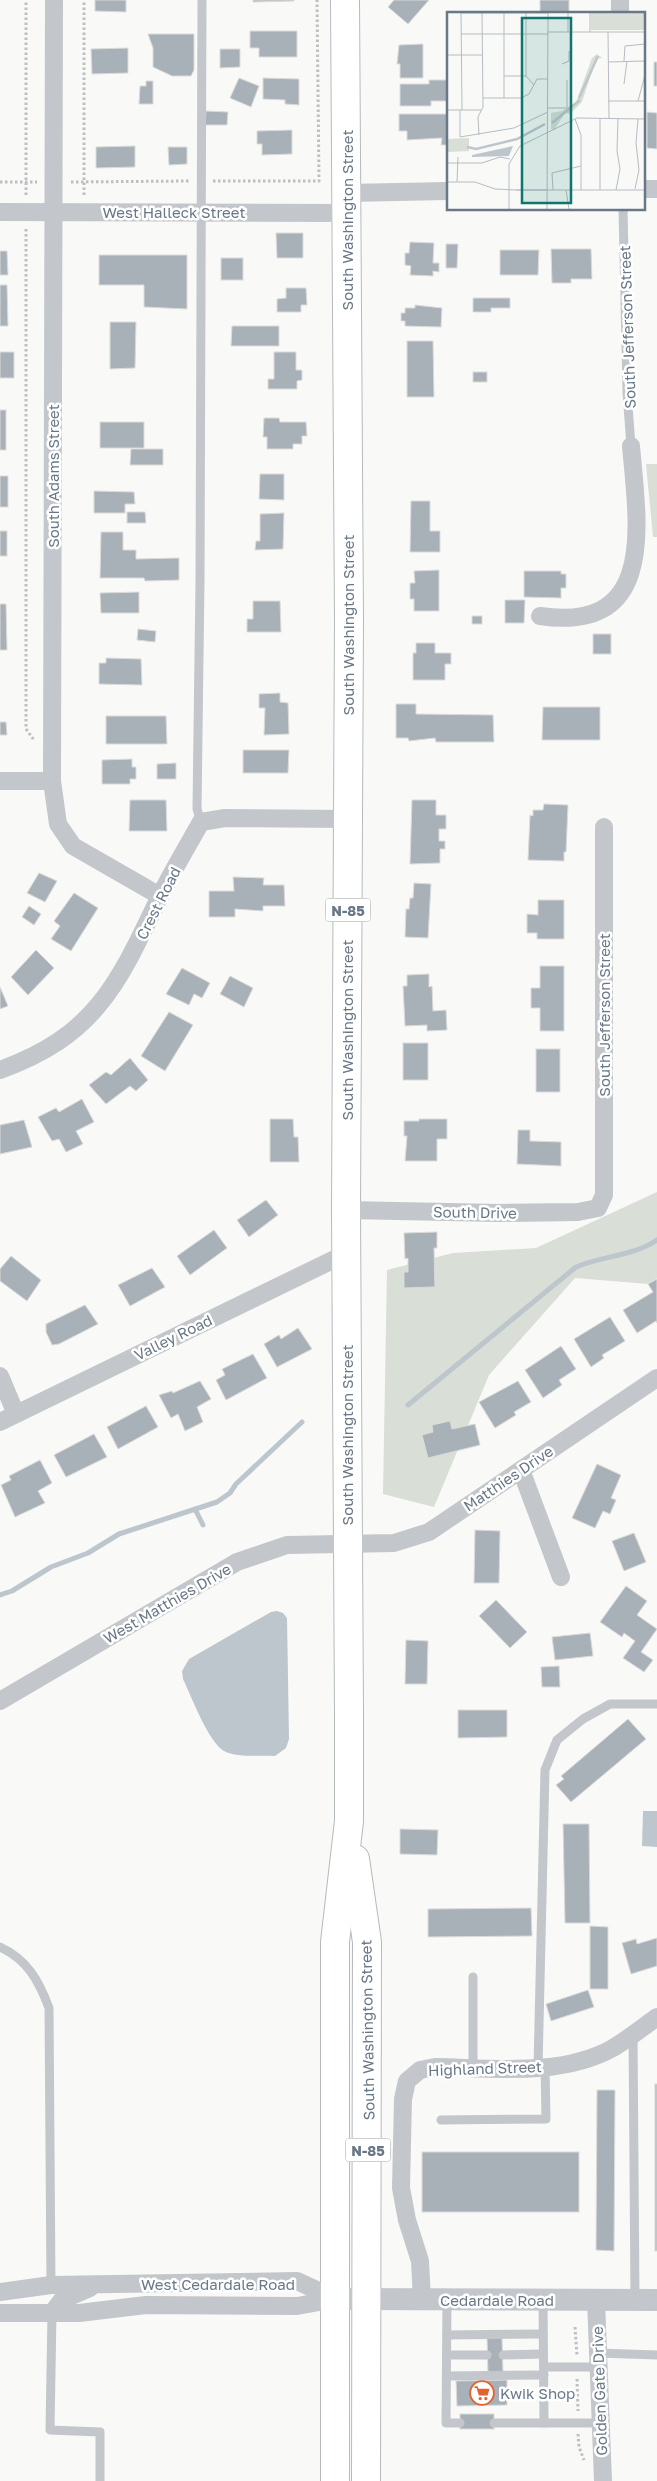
<svg xmlns="http://www.w3.org/2000/svg" width="657" height="2481" viewBox="0 0 657 2481" font-family="'Golos Text',sans-serif">
	<style>
		.green { fill: #d9ded6 }
		.water { fill: #bdc6cc }
		.lines { fill: none; stroke-linecap: round; stroke-linejoin: round }
		.stream { stroke: #bdc6cc; stroke-width: 5 }
		.building { fill: #a9b1b8; stroke: #dbdbd9 }
		.primary-casing { stroke: #b6babe; stroke-width: 30 }
		.path { stroke: #bdbfc2; stroke-width: 3; stroke-dasharray: 2.5 2.5; stroke-linecap: butt }
		.service { stroke: #c3c6ca; stroke-width: 9 }
		.minor { stroke: #c3c6ca; stroke-width: 18 }
		.tertiary { stroke: #c3c6ca; stroke-width: 22 }
		.primary { stroke: #fff; stroke-width: 28 }
		.labels { text-anchor: middle; dominant-baseline: central; stroke-width: 5; stroke-linejoin: round; paint-order: stroke }
		.shield { fill: #fff; stroke: #96a0ab; stroke-width: 1 }
		.shield-label { font-size: 14px; font-weight: bold; fill: #697887 }
		.street-label { font-size: 15px; fill: #697887; stroke: #fff }
		.poi-label { font-size: 15px; fill: #697887; stroke: #fff; text-anchor: start }
		.inset-river { fill: none; stroke: #bdc6cc; stroke-width: 2.5 }
		.inset-road { fill: none; stroke: #b6bdc3; stroke-width: 1 }
		.view { fill: #0f766e; fill-opacity: 0.15; stroke: #0f766e; stroke-width: 2.5 }
		.inset-edge { fill: none; stroke: #697887; stroke-width: 2.5 }
	</style>
	<rect width="100%" height="100%" fill="#f9f9f7"/>
	<!-- green -->
	<g class="green">
		<path d="M646 464H657V537H653Z"/>
		<path d="M657 1192V1278L648 1284 575 1278 489 1375 434 1507 383 1494 387 1270 453 1253 536 1248Z"/>
	</g>
	<!-- water -->
	<g class="water">
		<path d="M277 1611 283 1613 287 1618 289 1739 286 1748 275 1756C260 1755 237 1758 224 1751 209 1743 191 1696 183 1679L182 1671 189 1659 271 1612Z"/>
		<path d="M643 1811H657V1847L642 1846Z"/>
	</g>
	<g class="lines">
		<!-- stream -->
		<g class="stream">
			<path d="M408 1405 576 1267C601 1256 634 1256 657 1240"/>
			<path d="M195 1509 203 1525"/>
			<path d="M0 1595 12 1591 51 1567 88 1553 119 1534 217 1502 230 1493 236 1484 302 1422"/>
		</g>
	</g>
	<!-- building -->
	<g class="building">
		<path d="M95 0H126V12L95 11Z"/>
		<path d="M253 0H294V1L253 2Z"/>
		<path d="M394 0H429L408 24 388 7Z"/>
		<rect x="540" y="0" width="29" height="14"/>
		<path d="M250 31H297V57H259V48H250Z"/>
		<path d="M148 34H194V70L191 76H172L153 67V48Z"/>
		<path d="M423 44V78H400V64H397L399 45Z"/>
		<path d="M128 48V73L92 74 91 49Z"/>
		<path d="M220 49H240V67L220 68Z"/>
		<rect x="654" y="62" width="3" height="24"/>
		<path d="M239 78 259 86 251 107 230 98Z"/>
		<path d="M263 78 299 79V105L285 104V100L263 99Z"/>
		<path d="M429 80H448V101H431V106H400V84H429Z"/>
		<path d="M146 81H153V104H139L140 86H146Z"/>
		<path d="M206 111 228 112 227 125H205Z"/>
		<path d="M647 112 657 113V149L647 148Z"/>
		<path d="M399 114H448V145H441L442 138 407 140V131H399Z"/>
		<path d="M292 130V154L262 155V144H257V131Z"/>
		<path d="M135 146V167L96 168V147Z"/>
		<path d="M168 147H187V164L169 165Z"/>
		<path d="M276 233H303V258H277Z"/>
		<path d="M410 242 434 243 433 263H439V272L433 271V276L410 275 411 266 405 265V253H409Z"/>
		<path d="M446 244H458L457 268H446Z"/>
		<path d="M551 249H591L592 279H571V283H552Z"/>
		<path d="M500 250H539L538 275H500Z"/>
		<path d="M0 251H7L8 275H0Z"/>
		<path d="M99 255H187V309L144 307V285H99Z"/>
		<rect x="221" y="258" width="22" height="22"/>
		<path d="M0 285H7L8 326H0Z"/>
		<path d="M286 288H306L307 305H301V312H277V299L286 298Z"/>
		<path d="M473 298H510V308H491V312H473Z"/>
		<path d="M415 305 442 308 441 327 405 326V321H401V313H405V308H415Z"/>
		<path d="M110 322H136L135 368 110 369Z"/>
		<path d="M232 326H279V346H231Z"/>
		<path d="M407 341H433L434 397H407Z"/>
		<rect x="0" y="352" width="14" height="26"/>
		<path d="M274 352H296V370H302V380L297 381V389H268V379H274Z"/>
		<rect x="473" y="372" width="14" height="10"/>
		<rect x="0" y="410" width="6" height="40"/>
		<path d="M264 418H279L280 422H306L307 436H302V444H293V449H267V437H263Z"/>
		<rect x="100" y="422" width="44" height="26"/>
		<path d="M131 449H163V465H130Z"/>
		<path d="M260 474H284V500L259 499Z"/>
		<rect x="0" y="476" width="8" height="31"/>
		<path d="M94 491 134 492 135 504H125V513H94Z"/>
		<path d="M411 501H430V531H440V552H410Z"/>
		<path d="M127 512H145L146 523H127Z"/>
		<path d="M284 513 283 549 255 550 256 541H260V514Z"/>
		<rect x="0" y="531" width="7" height="25"/>
		<path d="M101 532H123V550H136V559L179 558V580L145 581 144 578H100Z"/>
		<path d="M439 570V611H414V599H410V583H415L414 571Z"/>
		<path d="M524 571H561V574H566V588H561V598L524 597Z"/>
		<path d="M139 592V613H101L100 593Z"/>
		<path d="M505 600H525L524 623H505Z"/>
		<path d="M253 601H280L281 632H247V619H253Z"/>
		<path d="M0 604H6L7 650H0Z"/>
		<rect x="472" y="616" width="10" height="8"/>
		<path d="M138 629 156 631 155 642 137 640Z"/>
		<rect x="593" y="634" width="18" height="20"/>
		<path d="M416 643H435V653H451V664H445V680H413V653H416Z"/>
		<path d="M106 658 141 659 142 685 99 684V663H106Z"/>
		<path d="M280 693V702L288 703 289 734 264 735 265 708H259V694Z"/>
		<path d="M396 704H416V714L493 715 494 742H436L435 738 409 741 408 738H396Z"/>
		<path d="M543 707H600V740H542Z"/>
		<path d="M106 716H166L167 744H106Z"/>
		<path d="M0 722H6L7 735H0Z"/>
		<path d="M243 750H289L288 773H243Z"/>
		<path d="M132 759V767H136V779H130V784H102V760Z"/>
		<path d="M176 763V779H157V764Z"/>
		<path d="M130 800H166L167 831H129Z"/>
		<path d="M412 800H436V815H446V829H439V841H445V849H440V863L410 864Z"/>
		<path d="M544 804 568 805 566 852H564V861L528 860 530 815 533 816V810H543Z"/>
		<path d="M39 873 57 881 45 902 27 893Z"/>
		<path d="M233 877 264 878 263 885H284L285 906H263V911L235 909V917H209V891H234Z"/>
		<path d="M414 883 431 884 428 938 405 937 406 909H409L410 898H413Z"/>
		<path d="M74 893 98 908 71 951 51 939 60 926 54 921Z"/>
		<path d="M538 900H564V939H537V933H527V914L538 915Z"/>
		<path d="M29 906 41 914 34 925 22 917Z"/>
		<path d="M36 950 54 968 28 995 11 977Z"/>
		<path d="M540 966H564V1031H540V1008H531V988H540Z"/>
		<path d="M182 968 210 983 202 998 194 994 189 1005 166 994Z"/>
		<path d="M429 974V987L432 986 433 1011 446 1010 447 1030 427 1031V1025L405 1026 403 986H407V975Z"/>
		<path d="M230 976 253 988 244 1007 220 994Z"/>
		<path d="M0 987 8 1006 0 1009Z"/>
		<path d="M169 1012 193 1025 165 1071 141 1056Z"/>
		<rect x="403" y="1043" width="25" height="37"/>
		<rect x="536" y="1049" width="24" height="43"/>
		<path d="M130 1058 148 1080 136 1091 130 1086 106 1104 89 1085 106 1072 111 1075Z"/>
		<path d="M82 1099 94 1122 76 1131 83 1144 66 1152 59 1139 52 1141 38 1117 56 1108 59 1112Z"/>
		<path d="M270 1119H293L294 1137H298L299 1162H270Z"/>
		<path d="M419 1119H447V1139H437V1161H405L407 1136H404V1121H419Z"/>
		<path d="M24 1120 32 1147 0 1154V1125Z"/>
		<path d="M518 1130H530V1141L561 1142V1166L517 1164Z"/>
		<path d="M266 1200 278 1215 249 1237 237 1220Z"/>
		<path d="M214 1230 227 1248 190 1275 177 1256Z"/>
		<path d="M437 1232V1248H434L435 1287 404 1288V1272H408V1258L405 1259 404 1233Z"/>
		<path d="M11 1256 41 1280 27 1301 0 1281V1269Z"/>
		<path d="M152 1268 165 1287 130 1306 118 1285Z"/>
		<path d="M657 1279V1323L656 1321 637 1333 623 1310 653 1292 648 1284Z"/>
		<path d="M85 1305 98 1324 59 1344 52 1345 46 1332V1324Z"/>
		<path d="M610 1317 625 1341 602 1355 604 1358 591 1367 574 1339Z"/>
		<path d="M298 1328 312 1349 277 1367 264 1344 279 1335 281 1339Z"/>
		<path d="M561 1346 576 1369 559 1380 562 1385 543 1398 525 1370Z"/>
		<path d="M253 1354 267 1378 226 1400 216 1380 225 1375 222 1369Z"/>
		<path d="M200 1381 211 1399 197 1407 203 1422 185 1431 178 1414 171 1418 159 1395 172 1391 173 1393Z"/>
		<path d="M518 1381 531 1402 514 1412 516 1415 495 1428 479 1402Z"/>
		<path d="M146 1406 158 1427 118 1449 107 1427Z"/>
		<path d="M450 1421 452 1429 475 1424 480 1445 428 1458 422 1435 433 1432 432 1425Z"/>
		<path d="M94 1434 107 1457 66 1477 54 1455Z"/>
		<path d="M40 1460 52 1483 38 1491 45 1503 15 1517 1 1485 11 1480 9 1476Z"/>
		<path d="M597 1464 621 1475 611 1498 616 1500 610 1514 603 1511 595 1528 572 1518Z"/>
		<path d="M475 1530 500 1531 499 1583H474Z"/>
		<path d="M634 1533 646 1562 624 1571 612 1541Z"/>
		<path d="M626 1586 647 1601 637 1615 657 1629 641 1652 653 1660 644 1672 623 1658 635 1641 624 1633 622 1637 600 1622Z"/>
		<path d="M496 1600 527 1632 510 1648 479 1616Z"/>
		<path d="M590 1633 593 1656 555 1660 552 1637Z"/>
		<path d="M406 1640 428 1641 427 1684H405Z"/>
		<path d="M559 1666 560 1687H542L541 1667Z"/>
		<path d="M458 1710H507V1737L458 1738Z"/>
		<path d="M628 1719 646 1739 571 1802 556 1785 564 1779 561 1776Z"/>
		<path d="M563 1824H589L590 1923H565Z"/>
		<path d="M400 1829 438 1830 437 1855 400 1854Z"/>
		<path d="M531 1908 532 1936 428 1937V1909Z"/>
		<path d="M590 1926 608 1927V1989H590Z"/>
		<path d="M657 1938V1966L631 1974 622 1943 636 1939 637 1944Z"/>
		<path d="M588 1990 594 2007 551 2021 546 2004Z"/>
		<rect x="655" y="2084" width="2" height="167"/>
		<path d="M597 2090H615L614 2251 596 2250Z"/>
		<rect x="422" y="2152" width="157" height="60"/>
		<path d="M487 2338H502L503 2372 488 2373Z"/>
		<path d="M507 2380V2405L457 2406 456 2381Z"/>
		<rect x="460" y="2414" width="34" height="15"/>
	</g>
	<g class="lines">
		<!-- primary casing -->
		<g class="primary-casing">
			<g id="primary">
				<path d="M355 1859 367 1942 366 2481"/>
				<path d="M335 2481V1942L349 1821V1713L346 1210 349 621 345 0"/>
			</g>
		</g>
		<!-- path -->
		<g class="path">
			<path d="M213 181H319L317 0"/>
			<path d="M0 182H37"/>
			<path d="M71 182 189 181"/>
			<path d="M26 195V0"/>
			<path d="M84 195V0"/>
			<path d="M26 229V729L34 740"/>
			<path d="M575 2327 577 2356"/>
			<path d="M577 2379 578 2411"/>
			<path d="M578 2434 579 2447 584 2460"/>
		</g>
		<!-- service -->
		<g class="service">
			<path d="M623 209 627 392 631 446"/>
			<path d="M201 822 197 809 200 581 202 0"/>
			<path d="M0 1947C27 1959 39 1981 49 2008L51 2285"/>
			<path d="M473 1977V2068"/>
			<path d="M633 2034 635 2299"/>
			<path d="M538 2067 545 1770 557 1740 583 1719 610 1704H657"/>
			<path d="M441 2120 546 2119 545 2067"/>
			<path d="M447 2300 446 2423H460"/>
			<path d="M543 2300 544 2423H600"/>
			<path d="M52 2313 50 2430 100 2432V2481"/>
			<path d="M447 2335 543 2334"/>
			<path d="M598 2353 657 2355"/>
			<path d="M447 2355H487"/>
			<path d="M503 2355 543 2354"/>
			<path d="M544 2367H598"/>
			<path d="M447 2376 544 2375"/>
			<path d="M494 2423H544"/>
		</g>
		<!-- minor -->
		<g class="minor">
			<path d="M54 0 52 781 58 824 73 846 160 896"/>
			<path d="M620 0V14"/>
			<path d="M643 189H657"/>
			<path d="M347 193 448 191"/>
			<path d="M0 212 347 213"/>
			<path d="M540 616C657 633 638 526 631 446"/>
			<path d="M0 781H52"/>
			<path d="M0 1070C95 1036 118 984 159 898 172 872 187 847 201 822L225 818 348 819"/>
			<path d="M346 1210 498 1213 578 1212 598 1208 604 1195V827"/>
			<path d="M0 1376 16 1414"/>
			<path d="M0 1422 347 1253"/>
			<path d="M521 1470 561 1577"/>
			<path d="M0 1701 237 1562 287 1545 394 1543 429 1532 657 1378"/>
			<path d="M0 2292 51 2285 297 2281 336 2299"/>
			<path d="M422 2300 420 2261 407 2220 401 2188 403 2099 407 2081 420 2070 435 2067C492 2068 561 2077 613 2048 628 2039 642 2028 657 2017"/>
			<path d="M596 2300 603 2481"/>
			<path d="M0 2313H79L146 2305 297 2306 336 2299"/>
			<path d="M52 2313 62 2300 90 2288"/>
		</g>
		<!-- tertiary -->
		<path class="tertiary" d="M336 2299 657 2300"/>
		<!-- primary -->
		<use href="#primary" class="primary"/>
	</g>
	<!-- icons -->
	<defs>
		<g id="supermarket-ring" transform="scale(1.25)"><circle r="9.5" fill="#fff" stroke="#df6431" stroke-width="1.5"/><path d="M-6-5.5h2.5l.6 2H6L4.5 2H-2.5L-4.4-4H-6ZM-1.5 3.2a1.3 1.3 0 1 0 .1 0ZM3 3.2a1.3 1.3 0 1 0 .1 0Z" fill="#df6431"/></g>
	</defs>
	<g fill-rule="evenodd">
		<use href="#supermarket-ring" x="482" y="2393"/>
	</g>
	<g class="labels">
		<!-- shield labels -->
		<g class="shield">
			<rect x="325.5" y="898.5" width="45" height="23" rx="4"/>
			<rect x="345.5" y="2138.5" width="45" height="23" rx="4"/>
		</g>
		<g class="shield-label">
			<text x="348" y="910">N-85</text>
			<text x="368" y="2150">N-85</text>
		</g>
		<!-- street labels -->
		<g class="street-label">
			<text x="174" y="212">West Halleck Street</text>
			<text transform="translate(347 220) rotate(-90)">South Washington Street</text>
			<text transform="translate(627 327) rotate(-92)">South Jefferson Street</text>
			<text transform="translate(53 476) rotate(-90)">South Adams Street</text>
			<text transform="translate(348 625) rotate(-90)">South Washington Street</text>
			<text transform="translate(158 903) rotate(-63)">Crest Road</text>
			<text transform="translate(604 1015) rotate(-90)">South Jefferson Street</text>
			<text transform="translate(347 1030) rotate(-90)">South Washington Street</text>
			<text transform="translate(475 1212) rotate(1)">South Drive</text>
			<text transform="translate(173 1337) rotate(-26)">Valley Road</text>
			<text transform="translate(347 1435) rotate(-90)">South Washington Street</text>
			<text transform="translate(508 1478) rotate(-34)">Matthies Drive</text>
			<text transform="translate(167 1603) rotate(-30)">West Matthies Drive</text>
			<text transform="translate(367 2030) rotate(-91)">South Washington Street</text>
			<text transform="translate(485 2068) rotate(-2)">Highland Street</text>
			<text x="218" y="2284">West Cedardale Road</text>
			<text x="497" y="2300">Cedardale Road</text>
			<text transform="translate(599 2391) rotate(-92)">Golden Gate Drive</text>
		</g>
		<!-- poi labels -->
		<g class="poi-label">
			<text x="500" y="2393">Kwik Shop</text>
		</g>
	</g>
	<!-- overview -->
	<g transform="translate(447 12)">
		<rect width="198" height="198" fill="#f9f9f7"/>
		<path d="M144 0H197V18H144ZM150 42 155 46 149 47 135 90 123 102 118 101 107 118 104 117V101L115 99 129 90 145 46ZM22 126V139L0 140V127Z" fill="#d9ded6"/>
		<path d="M66 134 62 144 25 145V143Z" fill="#bdc6cc"/>
		<path class="inset-river" d="M132 86 151 44M105 111 133 88M20 135 29 137 70 127 98 112"/>
		<path class="inset-road" d="M14 0 15 98M121 0V20M143 0V20M14 1H101M57 1V86M79 1V64L87 73M101 20H198M161 20 162 106M14 22H101M0 43H35M177 49 178 34 198 32M161 50 198 49M115 52 122 49V39M57 64H79M177 72 180 49M36 86H74L82 82 90 67H101M161 89H198M191 89 198 63M101 96H120V68M0 98H34M13 98V125L67 116 101 100M128 107 134 123V178M32 123 31 105 36 95 35 0M0 151H35L53 145 63 147M0 170H28L48 177 69 178M10 170 11 145M188 177 192 158 189 131 191 107M100 178H69H198M106 178 105 161 134 154M119 178 122 197M153 178V106M169 178 173 157 170 139 171 106M62 197V152L73 134 130 106 198 107M100 197 101 0"/>
		<path class="view" d="M75 6H124V191H75Z"/>
		<rect width="198" height="198" class="inset-edge"/>
	</g>
</svg>
